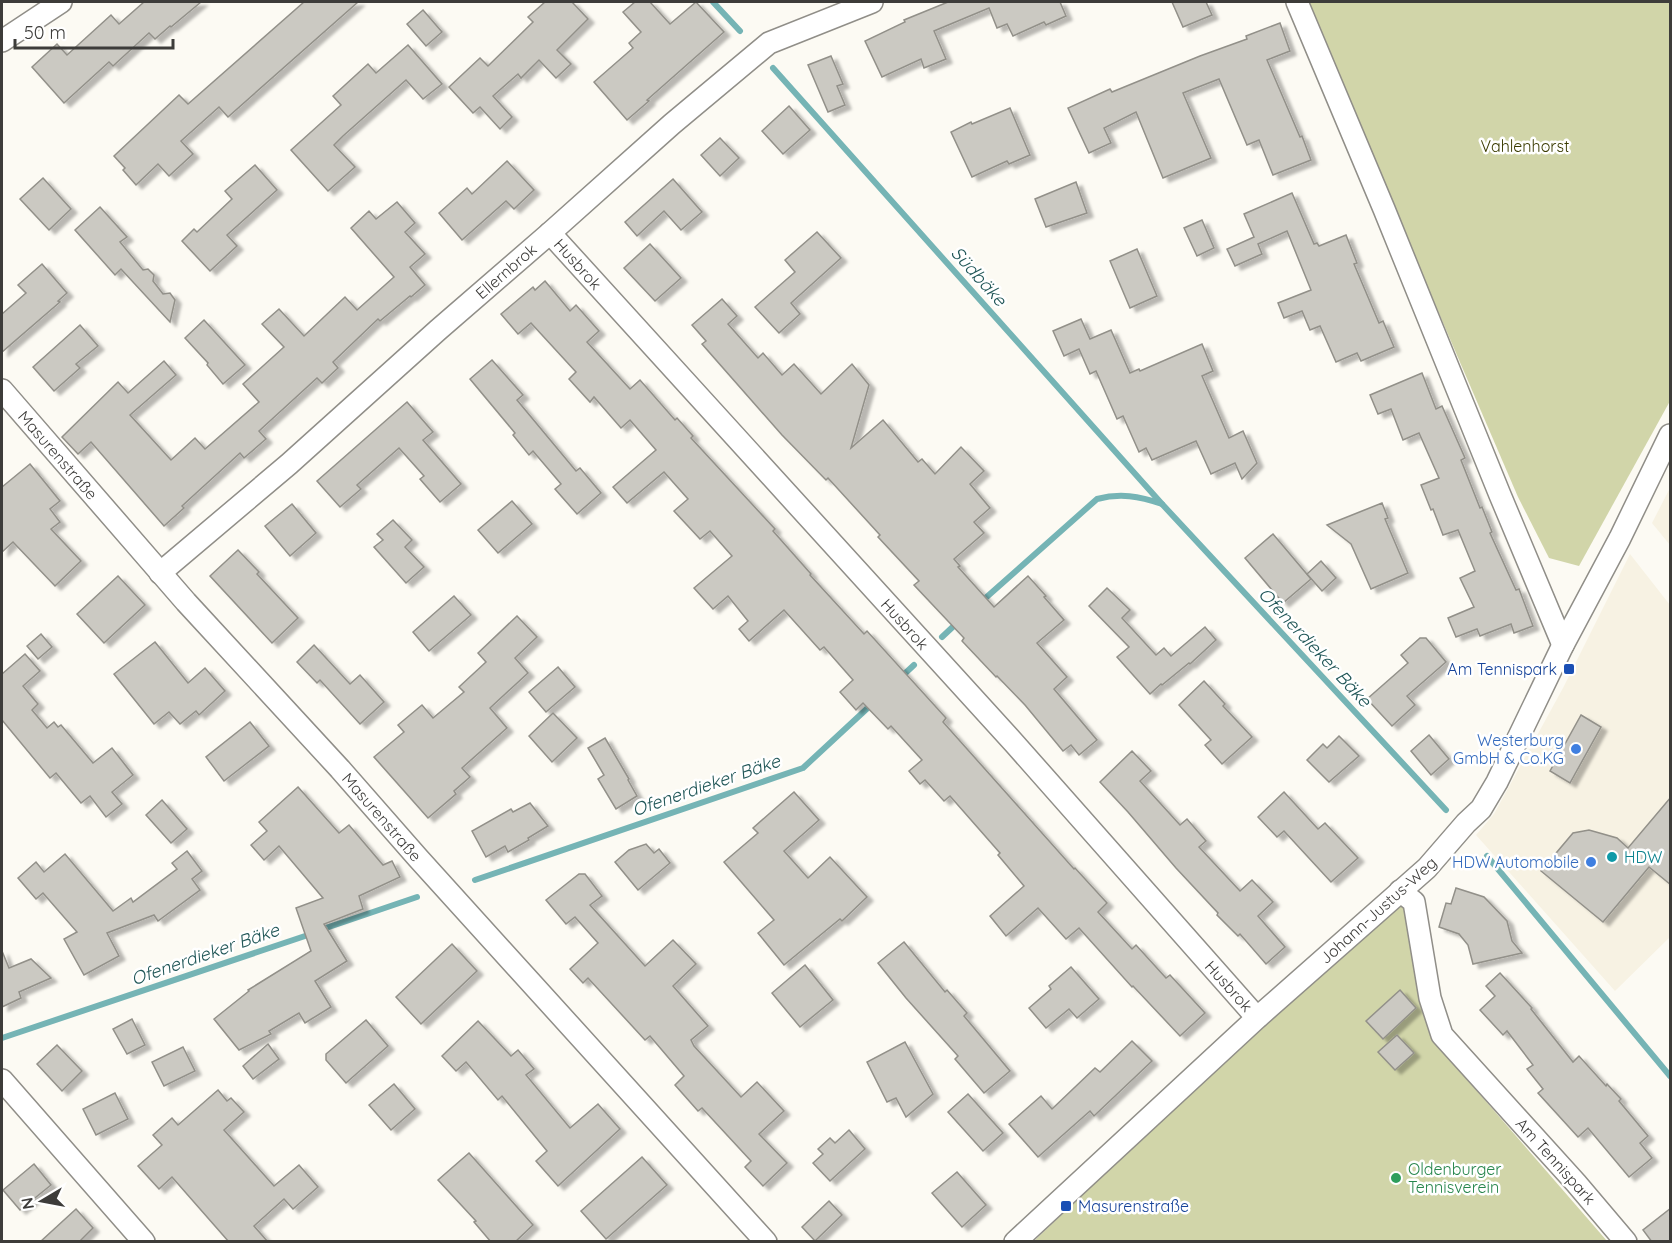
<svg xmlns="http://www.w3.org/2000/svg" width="1672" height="1243" viewBox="0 0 1672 1243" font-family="Quicksand,sans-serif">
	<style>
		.built { fill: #f7f2e3 }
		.green { fill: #d1d5a9 }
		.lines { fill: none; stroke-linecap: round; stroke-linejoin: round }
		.stream { stroke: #75b4b5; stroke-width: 6 }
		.building { fill: #cbc9c2; stroke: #929089; stroke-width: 1.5; filter: url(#shadow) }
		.street-casing { stroke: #908e88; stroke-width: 24 }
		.street { stroke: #fff; stroke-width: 21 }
		.transit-dot { fill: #1a4fb4; stroke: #fff; stroke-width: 2 }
		.shop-dot { fill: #3f7fe0; stroke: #fff; stroke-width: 2 }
		.culture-dot { fill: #0f9aa8; stroke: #fff; stroke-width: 2 }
		.leisure-dot { fill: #2e9e5b; stroke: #fff; stroke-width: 2 }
		.labels { text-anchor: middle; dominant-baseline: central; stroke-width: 5; stroke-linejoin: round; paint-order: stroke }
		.park-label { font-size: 16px; fill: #3a3b00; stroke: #fff }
		.street-label { font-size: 16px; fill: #3d3c3a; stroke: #fff }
		.transit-label { font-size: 16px; fill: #164399; stroke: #fff; text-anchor: end }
		.shop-label { font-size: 16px; fill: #366cbe; stroke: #fff; text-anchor: end }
		.culture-label { font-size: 16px; fill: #0d838f; stroke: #fff; text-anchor: start }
		.leisure-label { font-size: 16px; fill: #27864d; stroke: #fff; text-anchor: start }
		.water-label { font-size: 18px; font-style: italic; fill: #205657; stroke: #fff }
	</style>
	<defs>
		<filter id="shadow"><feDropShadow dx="6" dy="4" stdDeviation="1.5" flood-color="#0004"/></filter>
	</defs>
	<rect width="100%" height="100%" fill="#fcfaf3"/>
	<!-- built -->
	<g class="built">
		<path d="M1670 488V545L1652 523Z"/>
		<path d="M1630 554 1670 605V937L1615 991 1476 835 1494 814 1563 688Z"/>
	</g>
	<!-- green -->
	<g class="green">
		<path d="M1305 2H1670V401L1579 566 1549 558 1518 497Z"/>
		<path d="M1400 891 1431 1038 1607 1241 1033 1242Z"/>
	</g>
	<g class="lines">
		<!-- stream -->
		<g class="stream">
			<path d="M713 2 740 31"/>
			<path d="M773 68 1162 504 1446 810"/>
			<path d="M981 602 1097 499C1120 493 1139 496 1162 504"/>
			<path d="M942 637 958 622"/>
			<path d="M899 679 914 665"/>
			<path d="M1487 856 1670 1076"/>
			<path d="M475 880 803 768 872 704"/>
			<path d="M320 930 417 897"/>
			<path d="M2 1038 311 934"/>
		</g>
	</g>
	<!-- building -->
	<g class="building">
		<path d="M144 2H201L171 27 170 26 155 39 149 33 113 66 109 62 64 103 32 67 57 44 67 55 111 15 119 24Z"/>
		<path d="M304 2H358L228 117 219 107 181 141 193 154 169 176 158 164 136 185 123 170 125 168 114 156 179 95 188 104Z"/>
		<path d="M545 2H572L588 19 557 50 571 64 556 78 539 60 521 78 518 74 493 96 512 117 500 129 480 107 473 113 449 87 480 58 488 66 533 22 528 17Z"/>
		<path d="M635 2H650L670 24 696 2 724 32 647 100 649 101 627 120 594 82 633 48 629 43 641 32 623 12Z"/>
		<path d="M948 2H1060L1066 16 1046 25 1044 22 1013 36 1007 24 997 28 989 8 934 31 946 59 924 68 921 59 882 77 865 41 905 22 904 20Z"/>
		<path d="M1172 2H1206L1212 15 1183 27Z"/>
		<path d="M423 10 442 32 426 46 407 24Z"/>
		<path d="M1280 23 1290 51 1267 60 1300 137 1302 136 1311 160 1273 175 1259 140 1247 145 1219 79 1183 93 1211 158 1163 178 1136 112 1104 128 1111 143 1089 153 1068 108 1110 89 1112 92 1200 56 1247 39 1246 36Z"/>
		<path d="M408 45 442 84 423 99 406 80 343 136 334 145 355 167 328 191 291 150 341 105 333 96 368 64 376 73Z"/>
		<path d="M831 56 843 84 837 86 845 105 828 112 808 65Z"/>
		<path d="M789 106 810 130 783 154 762 131Z"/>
		<path d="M1010 108 1030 155 1009 164 1007 161 972 177 951 132 971 122 972 124Z"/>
		<path d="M720 138 739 158 720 176 701 155Z"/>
		<path d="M507 161 534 190 514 209 506 201 462 240 439 213 467 188 472 194Z"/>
		<path d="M255 165 277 190 227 235 237 246 210 271 182 241 194 229 197 232 232 199 225 191Z"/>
		<path d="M43 178 71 209 49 230 20 199Z"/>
		<path d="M673 179 702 212 681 230 664 211 637 236 625 222Z"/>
		<path d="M1076 182 1087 213 1046 227 1035 199Z"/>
		<path d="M1292 193 1314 244 1317 243 1319 246 1346 235 1357 263 1354 264 1379 323 1383 321 1394 347 1361 361 1357 353 1336 362 1320 326 1310 330 1302 311 1284 318 1278 303 1311 290 1287 231 1258 244 1262 254 1235 266 1227 249 1254 237 1244 214Z"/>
		<path d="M397 202 415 223 405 232 425 254 410 267 425 285 411 297 410 296 380 321 378 319 333 362 338 368 322 383 317 378 259 431 266 439 244 458 240 453 182 506 184 508 164 526 91 442 78 454 62 437 118 382 128 393 164 361 176 375 130 415 171 460 195 438 205 449 259 402 243 384 284 347 262 324 279 309 304 336 345 297 357 310 394 277 351 228 369 211 376 219Z"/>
		<path d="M100 207 127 237 120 242 143 270 148 269 154 275 153 281 163 294 170 293 175 300 170 322 121 269 115 275 75 230Z"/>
		<path d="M1202 220 1214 248 1197 256 1184 228Z"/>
		<path d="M817 232 841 258 791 303 800 314 779 333 755 307 795 272 785 260Z"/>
		<path d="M650 244 681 278 655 301 624 268Z"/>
		<path d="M1137 249 1157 296 1130 308 1110 261Z"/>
		<path d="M42 264 67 293 58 301 60 302 2 352V314L26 293 18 285Z"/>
		<path d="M545 281 570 311 576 305 599 331 587 342 630 389 640 380 675 420 677 418 693 436 691 438 775 529 773 531 811 574 810 575 864 634 867 631 946 718 943 722 1074 869 1075 868 1107 903 1098 912 1132 949 1136 945 1166 978 1170 975 1205 1013 1180 1036 1133 986 1132 987 1079 928 1066 939 1038 908 1006 936 990 916 1024 886 998 855 1000 853 950 796 944 801 925 780 920 784 909 771 922 760 891 726 888 729 863 703 856 710 840 692 853 680 824 647 820 650 784 610 749 641 739 629 748 621 728 596 713 609 694 588 732 556 710 531 700 539 674 511 688 499 664 472 627 503 613 487 656 450 630 420 621 428 594 397 590 402 569 379 576 372 531 323 518 334 501 314 533 287 535 290Z"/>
		<path d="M722 299 737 316 728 324 758 358 763 353 782 375 794 364 821 394 852 364 869 385 851 448 883 420 918 462 922 459 935 474 961 447 984 471 970 484 990 508 974 522 984 533 954 559 960 566 958 567 994 607 1028 576 1046 596 1044 597 1064 620 1037 643 1067 677 1054 689 1097 740 1079 755 1071 745 1063 751 1025 705 997 676 996 677 962 641 964 638 914 585 919 581 878 537 880 535 828 478 826 480 782 435 702 344 706 341 692 325Z"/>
		<path d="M1081 319 1090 339 1111 330 1130 373 1139 369 1140 371 1202 344 1213 371 1202 376 1229 438 1243 431 1257 463 1242 479 1235 463 1211 474 1196 441 1152 460 1146 448 1139 452 1123 416 1117 419 1096 371 1090 374 1079 349 1064 356 1053 331Z"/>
		<path d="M204 320 245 365 223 384 207 365 208 363 185 338Z"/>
		<path d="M80 325 98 346 76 364 80 368 54 391 33 367Z"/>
		<path d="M492 360 523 395 517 400 576 471 580 468 601 493 577 514 555 489 561 484 533 451 529 455 513 435 515 433 470 379Z"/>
		<path d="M1422 373 1436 409 1442 406 1465 458 1461 460 1480 508 1482 507 1492 532 1490 533 1516 590 1519 589 1533 626 1514 633 1511 624 1480 636 1477 629 1456 637 1448 618 1474 607 1460 578 1475 571 1458 530 1443 535 1433 509 1431 510 1421 485 1439 478 1419 433 1403 440 1391 409 1378 414 1370 395Z"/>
		<path d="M407 402 433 432 423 440 461 484 440 502 420 479 424 476 399 448 357 485 361 489 340 507 317 481Z"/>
		<path d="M30 464 60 501 50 509 60 522 51 529 81 561 55 586 13 542 2 552V487Z"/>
		<path d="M512 501 532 524 498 553 478 530Z"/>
		<path d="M1382 503 1388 518 1385 519 1408 573 1371 589 1351 544 1327 525Z"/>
		<path d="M292 504 316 533 290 556 265 526Z"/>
		<path d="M393 520 412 540 405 547 424 567 406 583 374 547 383 540 377 534Z"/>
		<path d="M1273 534 1311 579 1283 603 1245 558Z"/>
		<path d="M238 550 259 572 257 574 298 618 272 643 210 576Z"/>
		<path d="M1321 561 1336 578 1322 591 1307 574Z"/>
		<path d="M118 576 145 605 104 643 77 614Z"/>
		<path d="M1107 588 1130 610 1122 618 1156 655 1164 648 1171 656 1205 627 1216 640 1190 664 1189 663 1162 685 1161 684 1150 694 1117 657 1129 647 1089 606Z"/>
		<path d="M454 596 471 615 429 651 413 632Z"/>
		<path d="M517 616 537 637 515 658 528 673 490 708 507 728 462 768 470 777 454 791 456 794 428 818 374 757 404 732 398 725 422 705 433 718 464 692 459 687 486 662 478 653Z"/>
		<path d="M41 634 52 647 38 659 27 646Z"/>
		<path d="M1420 638H1426L1446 662 1407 696 1415 705 1392 726 1367 699 1408 663 1401 655Z"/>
		<path d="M155 642 188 683 205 668 225 691 199 715 196 711 180 724 169 712 154 724 114 674Z"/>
		<path d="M314 645 350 684 360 675 384 702 360 724 320 680 317 683 297 662Z"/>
		<path d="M25 654 40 671 23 686 38 704 32 710 47 728 54 722 58 727 61 725 93 763 112 748 133 775 112 792 122 804 106 817 90 796 81 803 56 773 50 778 2 720V674Z"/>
		<path d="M558 667 575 687 546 712 529 692Z"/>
		<path d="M1204 681 1225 704 1223 706 1252 737 1222 764 1205 745 1211 740 1179 705Z"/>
		<path d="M553 713 577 738 552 762 529 736Z"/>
		<path d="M1581 715 1601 727 1570 783 1550 771Z"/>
		<path d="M250 722 269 746 224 781 206 757Z"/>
		<path d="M1429 735 1449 759 1431 775 1411 751Z"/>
		<path d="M1339 736 1359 756 1329 782 1307 760 1323 744 1327 748Z"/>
		<path d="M605 738 629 779 628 780 637 796 616 809 598 779 604 775 588 748Z"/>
		<path d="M1132 751 1151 771 1140 781 1180 825 1187 819 1206 841 1199 847 1240 891 1252 880 1273 902 1258 916 1285 947 1266 964 1240 934 1238 936 1217 915 1218 913 1176 868 1128 812 1100 782Z"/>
		<path d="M298 787 339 833 349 825 383 865 392 861 400 877 359 896 363 909 324 924 347 961 315 981 331 1007 305 1023 299 1013 269 1031 271 1034 239 1050 214 1019 249 991 248 990 311 951 296 908 323 898 279 846 264 860 251 845 267 831 259 822Z"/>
		<path d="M794 792 819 820 784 851 808 878 830 857 867 897 842 921 840 919 784 965 758 933 774 920 724 862 758 833 753 828Z"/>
		<path d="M1284 792 1318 829 1325 823 1358 858 1331 882 1284 831 1277 837 1258 817Z"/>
		<path d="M1671 797V885L1649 867 1603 922 1541 871 1573 833 1589 830 1617 838 1628 848Z"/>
		<path d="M162 800 187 829 171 843 146 815Z"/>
		<path d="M530 803 548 826 528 838 529 840 508 852 505 846 486 857 472 831 511 809 513 812Z"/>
		<path d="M646 844 654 853 659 849 670 863 638 890 615 862 629 850Z"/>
		<path d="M187 851 202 871 192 879 200 890 158 921 154 915 107 933 119 956 84 975 64 939 77 932 43 893 36 899 18 878 36 862 44 872 65 854 113 911 131 898 133 902 177 869 172 863Z"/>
		<path d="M579 874H585L602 896 590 905 645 966 673 940 696 964 673 986 708 1026 691 1040 694 1046 741 1097 757 1082 784 1111 759 1134 787 1163 763 1186 745 1167 751 1161 702 1108 698 1111 675 1085 684 1076 650 1036 645 1040 588 978 583 983 570 969 598 943 575 917 566 924 546 900Z"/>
		<path d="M1456 888 1484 897 1507 921 1512 941 1522 953 1473 964 1468 945 1459 934 1439 927 1446 903 1451 904Z"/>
		<path d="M904 942 945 992 947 990 967 1013 964 1016 1010 1071 984 1093 955 1059 958 1056 906 998 878 963Z"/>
		<path d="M452 944 477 971 421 1024 396 997Z"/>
		<path d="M2 951 9 968 31 959 51 978 19 992 21 998 2 1007Z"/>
		<path d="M805 965 833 1000 800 1027 772 993Z"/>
		<path d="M1071 967 1099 999 1077 1018 1069 1009 1046 1028 1029 1008 1051 989 1049 986Z"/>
		<path d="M1500 973 1532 1008 1531 1009 1573 1062 1579 1056 1606 1086 1607 1084 1621 1099 1619 1101 1648 1136 1640 1143 1652 1158 1629 1177 1588 1128 1578 1137 1538 1093 1543 1089 1527 1069 1533 1065 1507 1031 1503 1035 1480 1010 1495 996 1486 986Z"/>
		<path d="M1400 990 1416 1008 1383 1039 1366 1021Z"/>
		<path d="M132 1019 145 1045 127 1054 113 1029Z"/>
		<path d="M366 1020 388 1046 346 1083 326 1060V1054Z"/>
		<path d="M478 1021 511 1056 518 1050 534 1069 526 1075 570 1128 598 1104 620 1129 558 1186 536 1161 547 1151 502 1096 498 1100 466 1062 456 1071 442 1056Z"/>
		<path d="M1397 1035 1414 1053 1395 1070 1378 1052Z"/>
		<path d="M1132 1041 1152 1061 1094 1116 1090 1111 1038 1157 1009 1124 1041 1096 1052 1109 1095 1068 1100 1072Z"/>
		<path d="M905 1042 933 1094 906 1117 896 1098 887 1102 867 1062Z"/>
		<path d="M268 1044 279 1059 253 1079 243 1066Z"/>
		<path d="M57 1045 82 1071 62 1091 37 1064Z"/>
		<path d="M183 1047 195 1071 164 1086 152 1062Z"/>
		<path d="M394 1084 415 1109 391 1130 369 1105Z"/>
		<path d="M218 1090 227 1101 231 1098 244 1112 224 1130 274 1186 299 1165 318 1187 293 1209 284 1199 254 1226 268 1242H229L172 1177 159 1189 138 1166 162 1145 153 1135 172 1118 178 1125Z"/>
		<path d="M115 1093 128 1119 96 1135 83 1109Z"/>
		<path d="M968 1094 1003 1133 983 1151 948 1112Z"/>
		<path d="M849 1130 865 1149 830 1181 813 1163 823 1154 818 1149 830 1138 835 1143Z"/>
		<path d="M469 1153 533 1225 515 1242H491L474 1222 476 1221 438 1180Z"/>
		<path d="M642 1157 667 1185 606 1239 581 1211Z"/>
		<path d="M34 1164 51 1185 20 1210 3 1190Z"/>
		<path d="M957 1172 986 1205 962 1227 932 1193Z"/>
		<path d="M829 1201 842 1215 815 1241 802 1227Z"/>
		<path d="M1671 1208V1242H1652L1643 1230Z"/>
		<path d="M76 1209 93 1228 79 1242H40Z"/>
	</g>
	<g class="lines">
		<!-- street casing -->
		<g class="street-casing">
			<g id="street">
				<path d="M1297 2 1384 209 1500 495 1563 645"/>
				<path d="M2 41 61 2"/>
				<path d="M550 233 1014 743 1251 1011 1258 1017"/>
				<path d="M2 390 186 602 340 769 418 858 766 1242"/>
				<path d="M160 573 289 464 438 330 550 233 672 124 769 43 872 2"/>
				<path d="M1400 891 1414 902 1430 998 1442 1035 1576 1183 1626 1242"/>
				<path d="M2 1080 144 1242"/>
				<path d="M1015 1242 1258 1017 1427 868 1466 823 1481 809 1497 782 1563 645 1620 538 1670 435"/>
			</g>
		</g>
		<!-- street -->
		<use href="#street" class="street"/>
	</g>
	<!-- markers -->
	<g class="transit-dot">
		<rect x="1563" y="663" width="12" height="12" rx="3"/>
		<rect x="1060" y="1200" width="12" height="12" rx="3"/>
	</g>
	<g class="shop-dot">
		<circle cx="1576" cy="749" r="6"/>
		<circle cx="1591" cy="862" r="6"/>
	</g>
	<circle class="culture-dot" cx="1612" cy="857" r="6"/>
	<circle class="leisure-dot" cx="1396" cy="1178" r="6"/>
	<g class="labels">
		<!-- park labels -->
		<g class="park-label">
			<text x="1525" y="146">Vahlenhorst</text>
		</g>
		<!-- street labels -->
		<g class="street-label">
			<text transform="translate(578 264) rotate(48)">Husbrok</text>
			<text transform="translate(506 271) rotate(-41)">Ellernbrok</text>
			<text transform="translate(58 455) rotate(49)">Masurenstraße</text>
			<text transform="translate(905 624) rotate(48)">Husbrok</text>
			<text transform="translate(382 817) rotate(49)">Masurenstraße</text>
			<text transform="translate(1378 910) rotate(-42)">Johann-Justus-Weg</text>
			<text transform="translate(1229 986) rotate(48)">Husbrok</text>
			<text transform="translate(1556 1161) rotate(48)">Am Tennispark</text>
		</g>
		<!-- transit labels -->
		<g class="transit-label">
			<text x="1557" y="669">Am Tennispark</text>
			<text x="1078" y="1206" text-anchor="start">Masurenstraße</text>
		</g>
		<!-- shop labels -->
		<g class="shop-label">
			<text x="1564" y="740">Westerburg<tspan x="1564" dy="18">GmbH &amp; Co.KG</tspan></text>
			<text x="1579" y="862">HDW Automobile</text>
		</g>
		<!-- culture labels -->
		<g class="culture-label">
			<text x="1624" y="857">HDW</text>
		</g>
		<!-- leisure labels -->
		<g class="leisure-label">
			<text x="1408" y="1169">Oldenburger<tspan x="1408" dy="18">Tennisverein</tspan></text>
		</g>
		<!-- water labels -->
		<g class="water-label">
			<text transform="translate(979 276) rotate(48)">Südbäke</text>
			<text transform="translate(1315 647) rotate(47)">Ofenerdieker Bäke</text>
			<text transform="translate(706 785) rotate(-19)">Ofenerdieker Bäke</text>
			<text transform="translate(205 954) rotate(-19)">Ofenerdieker Bäke</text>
		</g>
	</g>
	<!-- border -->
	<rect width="1672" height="1243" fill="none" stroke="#3d3c3a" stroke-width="6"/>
	<!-- north arrow -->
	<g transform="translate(42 1201) rotate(260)" stroke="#ffffff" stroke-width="4.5" paint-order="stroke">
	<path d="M0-4.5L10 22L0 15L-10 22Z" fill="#3d3c3a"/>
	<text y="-9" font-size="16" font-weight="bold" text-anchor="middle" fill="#3d3c3a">N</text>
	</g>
	<!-- scale -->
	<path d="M15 39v9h158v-9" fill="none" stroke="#3d3c3a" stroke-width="3"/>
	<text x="24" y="39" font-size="18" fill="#3d3c3a" stroke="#ffffff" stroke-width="4.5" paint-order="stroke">50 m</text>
</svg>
